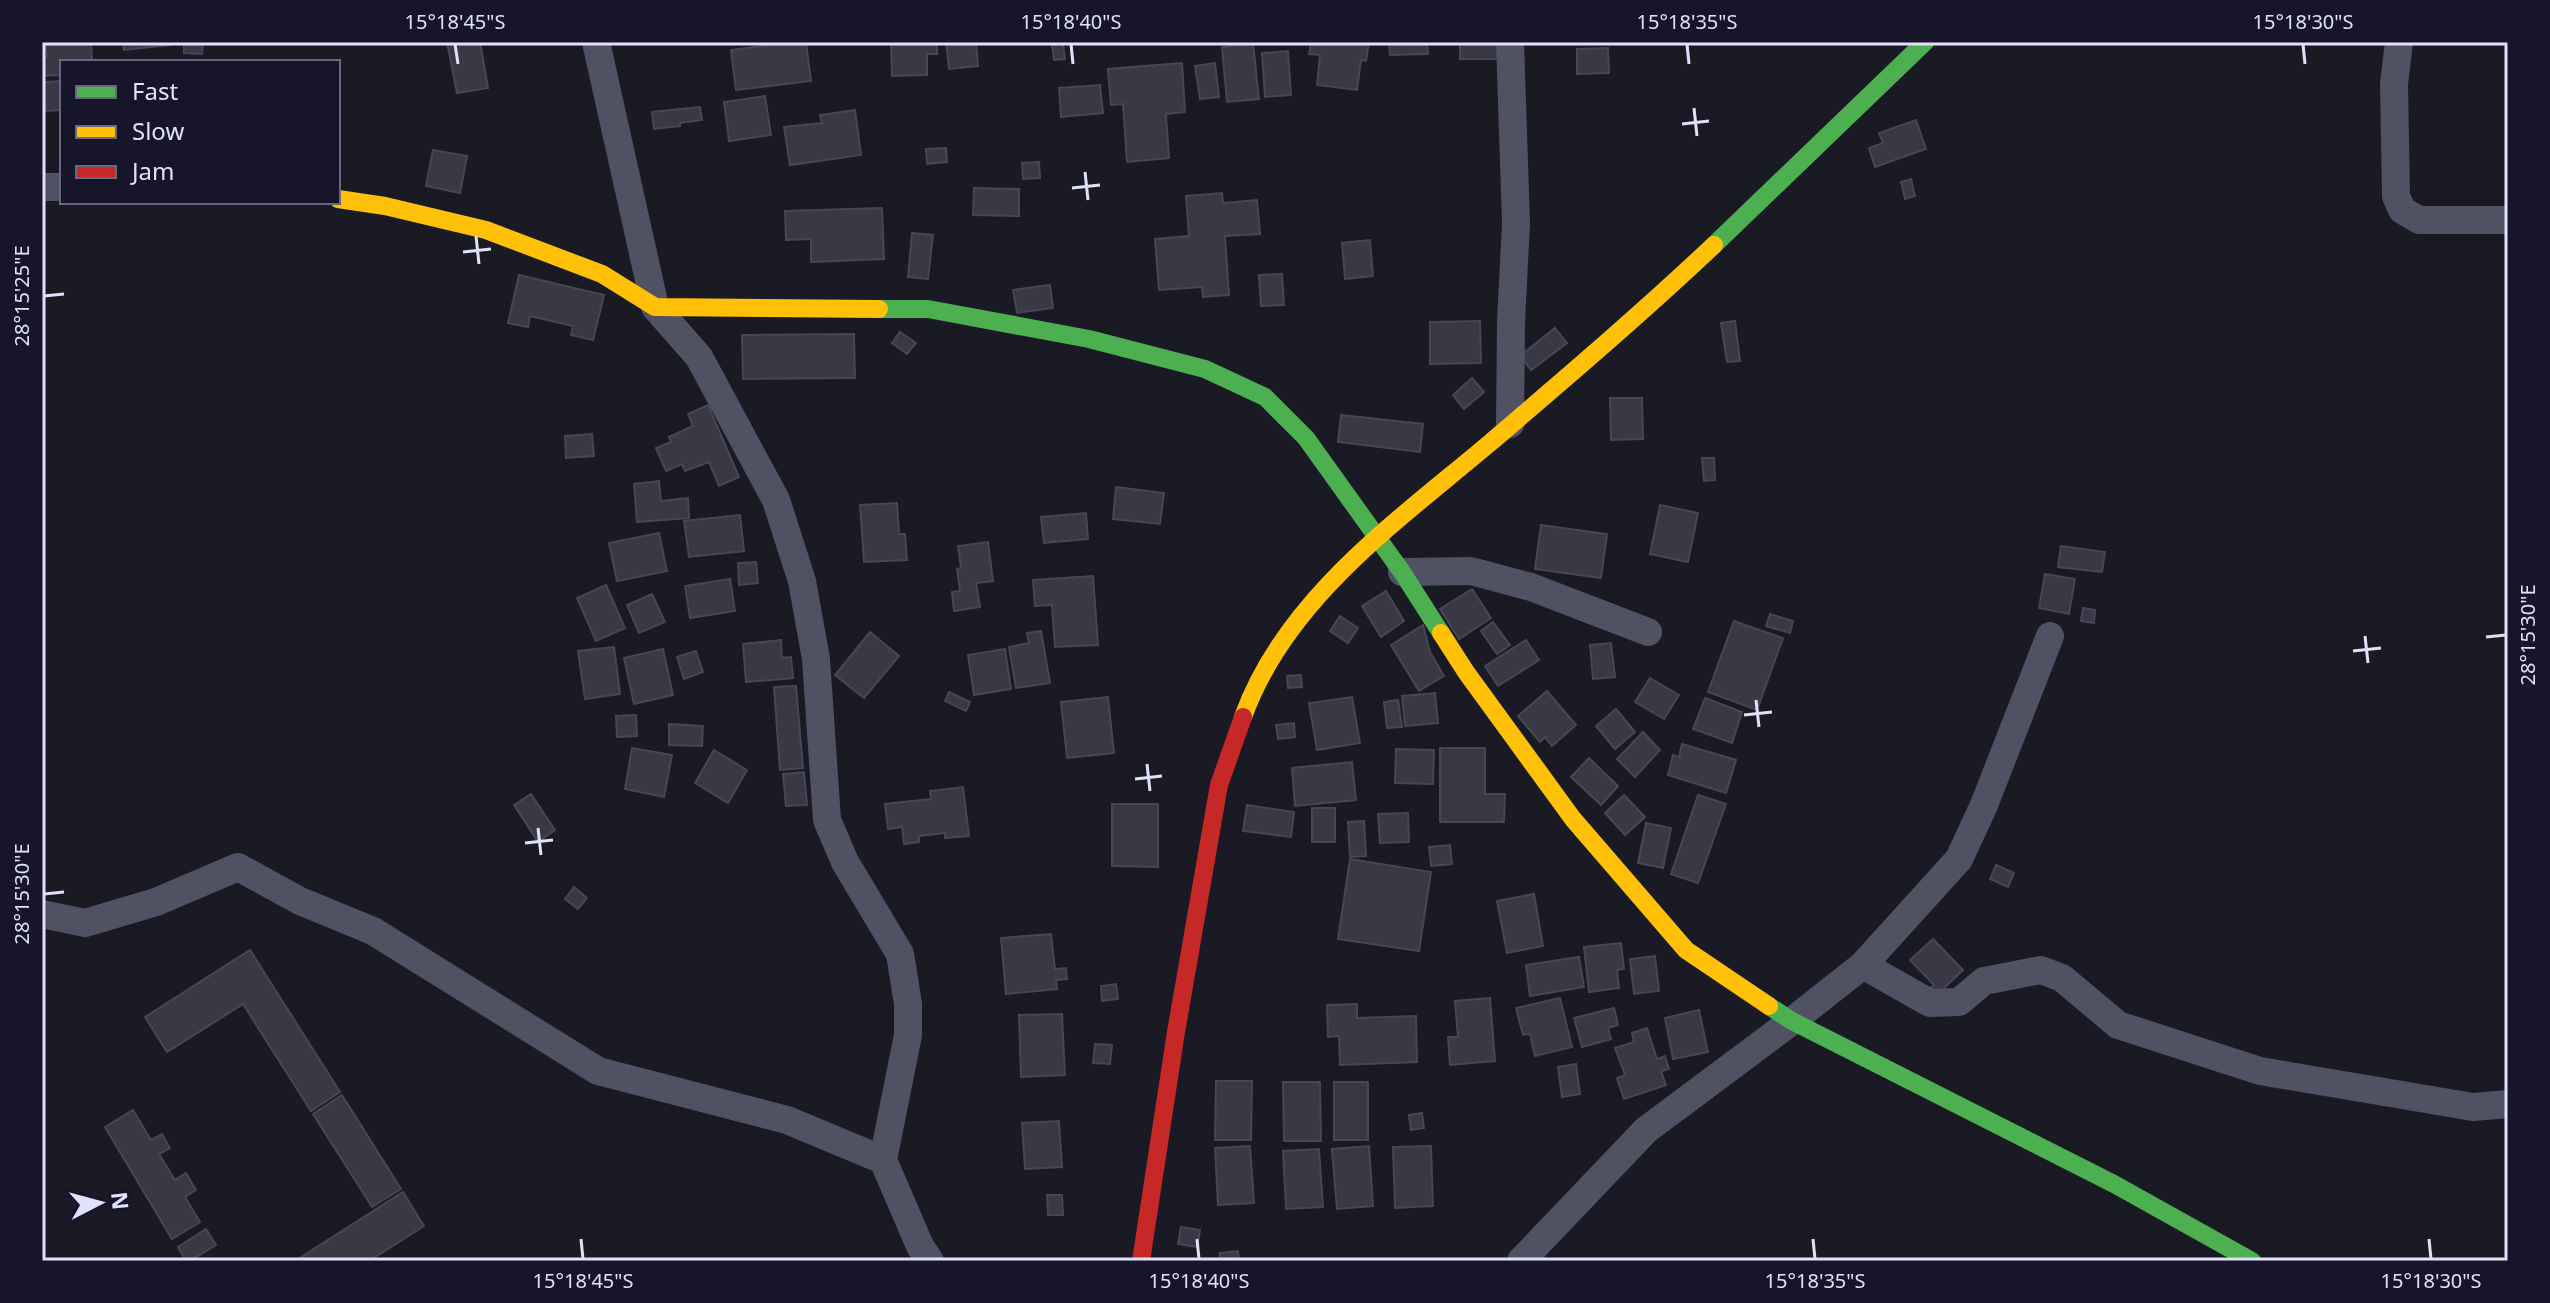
<svg xmlns="http://www.w3.org/2000/svg" width="2550" height="1303" viewBox="0 0 2550 1303" font-family="'Noto Sans',sans-serif">
	<style>
		.building { fill: #393945; stroke: #474656; stroke-width: 2 }
		.lines { fill: none; stroke-linecap: round; stroke-linejoin: round }
		.street { stroke: #505163; stroke-width: 28 }
		.fast { stroke: #4caf50; stroke-width: 18 }
		.slow { stroke: #ffc107; stroke-width: 18 }
		.jam { stroke: #c62828; stroke-width: 18 }
		.ticks { fill: none; stroke: #e1e1fb; stroke-width: 3 }
		.neatline { fill: none; stroke: #e1e1fb; stroke-width: 3 }
		.ticks-label { font-size: 20px; text-anchor: middle; fill: #e1e1fb }
	</style>
	<rect width="100%" height="100%" fill="#1a1a24"/>
	<!-- building -->
	<g class="building">
		<path d="M45 42H91L92 62H62V75L42 76V58L47 57Z"/>
		<path d="M123 42H170V45L124 50Z"/>
		<path d="M184 42H203L202 54 184 53Z"/>
		<path d="M447 42H480L488 88 457 93Z"/>
		<path d="M794 42H806L811 81 736 90 731 50Z"/>
		<path d="M891 42H937V54H927V75L892 76Z"/>
		<path d="M946 42H976L978 66 949 69Z"/>
		<path d="M1311 42H1369L1366 61 1361 60 1357 90 1317 85 1320 55 1309 54Z"/>
		<path d="M1389 42H1427L1428 54 1390 55Z"/>
		<rect x="1460" y="42" width="44" height="17"/>
		<path d="M1253 43 1259 99 1227 102 1222 47Z"/>
		<path d="M1063 44 1065 59 1054 60 1052 45Z"/>
		<path d="M1608 48 1609 73 1577 74V49Z"/>
		<path d="M1288 51 1291 95 1265 97 1262 53Z"/>
		<path d="M1182 63 1185 112 1166 114 1169 158 1127 162 1123 104 1111 105 1108 69Z"/>
		<path d="M1215 63 1219 97 1200 99 1195 66Z"/>
		<path d="M62 81V110L46 111 44 82Z"/>
		<path d="M1100 85 1103 113 1061 117 1059 88Z"/>
		<path d="M765 96 771 135 729 141 724 102Z"/>
		<path d="M700 107 702 120 680 123V126L654 129 652 112Z"/>
		<path d="M855 110 861 155 790 165 784 127 822 123 820 115Z"/>
		<path d="M1916 120 1926 149 1875 167 1869 148 1883 143 1879 133Z"/>
		<path d="M946 148 947 162 927 164 926 149Z"/>
		<path d="M433 150 467 156 460 193 426 186Z"/>
		<path d="M1039 162 1040 178 1023 179 1022 163Z"/>
		<path d="M1911 179 1915 196 1905 199 1901 182Z"/>
		<path d="M974 188 1019 189V216L973 215Z"/>
		<path d="M1222 193 1223 203 1257 200 1260 234 1225 236 1229 295 1203 297 1202 287 1159 290 1155 239 1189 236 1186 196Z"/>
		<path d="M882 208 884 259 811 262V239L786 240 785 211Z"/>
		<path d="M912 233 933 235 928 279 908 277Z"/>
		<path d="M1370 240 1373 276 1345 279 1342 243Z"/>
		<path d="M1282 274 1284 305 1261 306 1259 275Z"/>
		<path d="M519 275 604 295 593 340 571 335 573 326 530 316 528 327 508 323Z"/>
		<path d="M1050 285 1053 308 1017 313 1013 290Z"/>
		<path d="M1480 321 1481 363 1430 364V322Z"/>
		<path d="M1735 321 1740 361 1727 362 1721 323Z"/>
		<path d="M1555 328 1567 343 1531 370 1520 356Z"/>
		<path d="M900 332 916 343 907 354 892 343Z"/>
		<path d="M854 334 855 378 743 379 742 335Z"/>
		<path d="M1472 378 1484 392 1464 409 1453 395Z"/>
		<path d="M1610 398H1642L1643 439 1611 440Z"/>
		<path d="M708 405 739 477 719 486 709 462 685 471 682 464 666 471 656 448 671 442 669 437 693 426 688 414Z"/>
		<path d="M1341 415 1423 424 1420 452 1338 442Z"/>
		<path d="M592 434 594 456 566 458 565 436Z"/>
		<path d="M1702 458H1714L1715 480 1704 481Z"/>
		<path d="M659 481 661 501 688 498 689 518 637 522 634 484Z"/>
		<path d="M1116 487 1164 493 1160 524 1113 519Z"/>
		<path d="M897 503 899 534H905L907 560 864 562 860 505Z"/>
		<path d="M1660 505 1698 513 1688 562 1650 554Z"/>
		<path d="M1086 513 1088 539 1044 543 1041 517Z"/>
		<path d="M740 515 744 551 689 557 684 521Z"/>
		<path d="M1541 525 1607 534 1601 578 1535 569Z"/>
		<path d="M659 533 667 571 617 581 609 543Z"/>
		<path d="M988 542 993 581 976 583 980 607 954 611 952 592 960 591 957 569 961 568 958 546Z"/>
		<path d="M2061 546 2105 552 2102 572 2058 567Z"/>
		<path d="M756 562 758 583 739 585 738 563Z"/>
		<path d="M2045 574 2075 579 2069 614 2039 608Z"/>
		<path d="M1093 576 1098 645 1055 647 1052 605 1035 606 1033 580Z"/>
		<path d="M730 579 735 611 690 618 685 586Z"/>
		<path d="M606 585 625 628 596 641 577 598Z"/>
		<path d="M1472 589 1491 618 1459 639 1440 609Z"/>
		<path d="M1386 591 1404 621 1381 637 1362 606Z"/>
		<path d="M652 594 665 622 639 633 627 605Z"/>
		<path d="M2083 608 2095 610 2094 623 2081 621Z"/>
		<path d="M1770 614 1793 621 1790 633 1766 626Z"/>
		<path d="M1340 616 1358 628 1348 643 1330 631Z"/>
		<path d="M1734 621 1783 638 1757 710 1708 692Z"/>
		<path d="M1493 622 1510 645 1497 654 1481 631Z"/>
		<path d="M1423 625 1430 652 1444 676 1419 691 1391 645Z"/>
		<path d="M1041 631 1050 683 1016 688 1009 647 1029 643 1027 633Z"/>
		<path d="M870 632 899 656 864 698 835 675Z"/>
		<path d="M781 640 782 658 791 657 793 678 746 682 743 644Z"/>
		<path d="M1526 640 1539 660 1498 686 1485 666Z"/>
		<path d="M1611 643 1615 677 1593 679 1590 645Z"/>
		<path d="M614 647 620 694 585 699 578 651Z"/>
		<path d="M663 649 673 695 634 704 624 658Z"/>
		<path d="M1005 649 1011 689 974 695 968 655Z"/>
		<path d="M696 651 703 672 684 679 677 657Z"/>
		<path d="M1301 675 1302 687 1288 688 1287 676Z"/>
		<path d="M1650 678 1679 695 1664 719 1635 702Z"/>
		<path d="M796 686 803 768 780 770 774 687Z"/>
		<path d="M1547 691 1576 725 1552 746 1545 737 1540 742 1518 716Z"/>
		<path d="M949 692 970 702 966 711 945 701Z"/>
		<path d="M1435 693 1438 723 1405 726 1402 696Z"/>
		<path d="M1108 697 1114 753 1067 758 1061 702Z"/>
		<path d="M1352 697 1360 743 1317 750 1309 703Z"/>
		<path d="M1705 698 1742 712 1732 743 1693 729Z"/>
		<path d="M1398 700 1402 727 1387 728 1384 702Z"/>
		<path d="M1616 709 1635 732 1615 749 1596 726Z"/>
		<path d="M636 715 637 736 617 737 616 716Z"/>
		<path d="M1294 723 1295 737 1278 739 1276 725Z"/>
		<path d="M669 724 703 726 702 746 669 745Z"/>
		<path d="M1643 732 1660 750 1635 777 1617 759Z"/>
		<path d="M1682 744 1736 760 1726 793 1668 775 1673 755 1679 757Z"/>
		<path d="M632 748 672 755 664 797 625 789Z"/>
		<path d="M1440 748H1485V794H1505L1504 822H1440Z"/>
		<path d="M1396 749 1434 750 1433 784 1395 783Z"/>
		<path d="M714 750 747 770 728 803 695 783Z"/>
		<path d="M1589 758 1618 786 1601 805 1571 777Z"/>
		<path d="M1352 762 1356 800 1295 806 1292 768Z"/>
		<path d="M804 772 807 805 786 806 783 774Z"/>
		<path d="M963 787 969 836 945 838V833L919 836V842L904 844 902 827 888 829 885 804 931 799 930 791Z"/>
		<path d="M531 794 555 830 538 842 514 805Z"/>
		<path d="M1624 795 1645 817 1625 835 1605 813Z"/>
		<path d="M1698 795 1726 804 1698 883 1671 874Z"/>
		<path d="M1112 804H1158V867L1112 866Z"/>
		<path d="M1247 805 1294 812 1291 837 1243 831Z"/>
		<rect x="1312" y="808" width="23" height="34"/>
		<path d="M1408 813 1409 842 1380 843 1378 814Z"/>
		<path d="M1364 821 1366 856 1350 857 1348 822Z"/>
		<path d="M1646 823 1671 828 1663 868 1638 863Z"/>
		<path d="M1450 845 1452 864 1431 866 1429 847Z"/>
		<path d="M1350 859 1431 872 1419 951 1338 939Z"/>
		<path d="M1996 865 2014 873 2008 887 1990 879Z"/>
		<path d="M574 887 587 898 578 909 565 899Z"/>
		<path d="M1534 894 1543 946 1507 953 1497 901Z"/>
		<path d="M1051 934 1055 969 1066 968 1067 979 1056 980 1057 989 1006 994 1001 938Z"/>
		<path d="M1933 939 1963 970 1935 997 1928 990 1934 985 1910 960Z"/>
		<path d="M1621 943 1624 969 1617 970 1619 988 1589 992 1584 947Z"/>
		<path d="M250 950 340 1092 311 1111 243 1004 167 1052 145 1017Z"/>
		<path d="M1655 956 1659 991 1634 994 1630 959Z"/>
		<path d="M1579 957 1584 987 1530 996 1526 965Z"/>
		<path d="M1116 984 1118 999 1102 1001 1101 986Z"/>
		<path d="M1490 998 1495 1061 1450 1065 1448 1037H1458L1455 1001Z"/>
		<path d="M1560 998 1572 1047 1535 1056 1530 1034 1523 1035 1516 1008Z"/>
		<path d="M1357 1004V1018L1416 1016 1417 1062 1340 1065 1339 1036 1328 1037 1327 1005Z"/>
		<path d="M1614 1008 1618 1025 1608 1028 1611 1039 1582 1047 1574 1018Z"/>
		<path d="M1699 1010 1708 1052 1673 1059 1665 1018Z"/>
		<path d="M1062 1014 1065 1075 1021 1077 1019 1015Z"/>
		<path d="M1647 1028 1657 1059 1665 1056 1669 1069 1661 1071 1666 1085 1624 1099 1617 1078 1625 1075 1615 1048 1634 1042 1632 1033Z"/>
		<path d="M1095 1044 1112 1045 1110 1064 1093 1063Z"/>
		<path d="M1576 1064 1580 1094 1562 1097 1558 1067Z"/>
		<path d="M1216 1081H1252L1251 1140H1215Z"/>
		<path d="M1283 1082H1320L1321 1141H1284Z"/>
		<rect x="1334" y="1082" width="34" height="58"/>
		<path d="M342 1095 401 1189 372 1207 313 1114Z"/>
		<path d="M133 1110 151 1140 162 1134 170 1148 159 1154 175 1180 186 1173 196 1190 185 1197 200 1222 172 1239 105 1127Z"/>
		<path d="M1422 1113 1424 1128 1411 1130 1409 1115Z"/>
		<path d="M1059 1121 1062 1167 1025 1169 1022 1123Z"/>
		<path d="M1250 1146 1254 1203 1218 1205 1215 1148Z"/>
		<path d="M1369 1146 1373 1206 1337 1209 1332 1149Z"/>
		<path d="M1431 1146 1433 1206 1395 1208 1393 1147Z"/>
		<path d="M1319 1149 1323 1207 1286 1209 1283 1151Z"/>
		<path d="M403 1192 424 1226 369 1261H295Z"/>
		<path d="M1047 1195H1062L1063 1215H1048Z"/>
		<path d="M1181 1227 1200 1230 1197 1247 1178 1244Z"/>
		<path d="M206 1229 216 1245 190 1261H186L178 1247Z"/>
		<path d="M1238 1251 1239 1261H1220V1253Z"/>
	</g>
	<g class="lines">
		<!-- street -->
		<g class="street">
			<path d="M596 42 655 307 699 357 776 500 802 581 816 659 827 820 845 862 900 954 908 1004V1035L883 1160 920 1246 930 1261"/>
			<path d="M1510 42 1516 223 1511 322 1510 424"/>
			<path d="M2399 42 2394 84 2396 196 2402 210 2419 220H2508"/>
			<path d="M42 187H62"/>
			<path d="M1402 572 1471 571 1531 587 1648 632"/>
			<path d="M42 914 85 923 156 902 238 867 300 901 373 931 598 1071 787 1120 883 1160"/>
			<path d="M1863 965 1930 1003 1959 1002 1984 981 2041 970 2062 978 2118 1025 2260 1071 2473 1107 2508 1104"/>
			<path d="M1521 1261 1646 1130 1792 1021 1863 965 1959 859 1984 805 2050 636"/>
		</g>
		<!-- fast -->
		<g class="fast">
			<path d="M1714 245 1925 42"/>
			<path d="M879 309H928L1089 339 1205 369 1265 397 1306 438 1402 572 1441 633"/>
			<path d="M1769 1006 1792 1021 2114 1184 2252 1261"/>
		</g>
		<!-- slow -->
		<g class="slow">
			<path d="M338 199 385 206 486 230 602 274 655 307 879 309"/>
			<path d="M1441 633 1466 672 1573 819 1686 950 1769 1006"/>
			<path d="M1243 717C1286 598 1399 520 1491 442 1567 377 1642 313 1714 245"/>
		</g>
		<!-- jam -->
		<path class="jam" d="M1141 1261 1176 1032 1219 785 1243 717"/>
	</g>
	<!-- ticks -->
	<path class="ticks" d="M455 44 458 64M1071 44 1073 64M1687 44 1689 64M2303 44 2305 64M1694 108 1697 136M1682 124 1709 121M1085 172 1088 200M1072 188 1100 185M476 236 479 264M463 252 491 249M44 296 64 294M2365 636 2368 663M2486 637 2506 635M2353 651 2381 648M1756 700 1759 727M1744 715 1772 712M1147 764 1150 791M1135 779 1162 776M538 828 541 855M525 843 553 840M44 894 64 892M581 1239 583 1259M1197 1239 1199 1259M1813 1239 1815 1259M2429 1239 2431 1259"/>
	<!-- border -->
	<rect width="2550" height="1303" fill="none" stroke="#161529" stroke-width="88"/>
	<!-- legend -->
	<rect x="60" y="60" width="280" height="144" fill="#161529" stroke="#67677d" stroke-width="2"/>
	<rect x="76" y="86" width="40" height="12" fill="#4caf50" stroke="#67677d" stroke-width="2"/>
	<text x="132" y="100" font-size="24" fill="#e1e1fb">Fast</text>
	<rect x="76" y="126" width="40" height="12" fill="#ffc107" stroke="#67677d" stroke-width="2"/>
	<text x="132" y="140" font-size="24" fill="#e1e1fb">Slow</text>
	<rect x="76" y="166" width="40" height="12" fill="#c62828" stroke="#67677d" stroke-width="2"/>
	<text x="132" y="180" font-size="24" fill="#e1e1fb">Jam</text>
	<!-- north arrow -->
	<g transform="translate(100 1203) rotate(84)" stroke="#161529" stroke-width="6" paint-order="stroke">
	<path d="M0-6L14 30L0 20L-14 30Z" fill="#e1e1fb"/>
	<text y="-12" font-size="22" font-weight="bold" text-anchor="middle" fill="#e1e1fb">N</text>
	</g>
	<rect x="44" y="44" width="2462" height="1215" class="neatline"/>
	<g class="ticks-label">
		<text x="455" y="29">15°18'45"S</text>
		<text x="1071" y="29">15°18'40"S</text>
		<text x="1687" y="29">15°18'35"S</text>
		<text x="2303" y="29">15°18'30"S</text>
		<text transform="translate(22 296) rotate(-90)" y="7">28°15'25"E</text>
		<text transform="translate(2528 635) rotate(-90)" y="7">28°15'30"E</text>
		<text transform="translate(22 894) rotate(-90)" y="7">28°15'30"E</text>
		<text x="583" y="1288">15°18'45"S</text>
		<text x="1199" y="1288">15°18'40"S</text>
		<text x="1815" y="1288">15°18'35"S</text>
		<text x="2431" y="1288">15°18'30"S</text>
	</g>
</svg>
